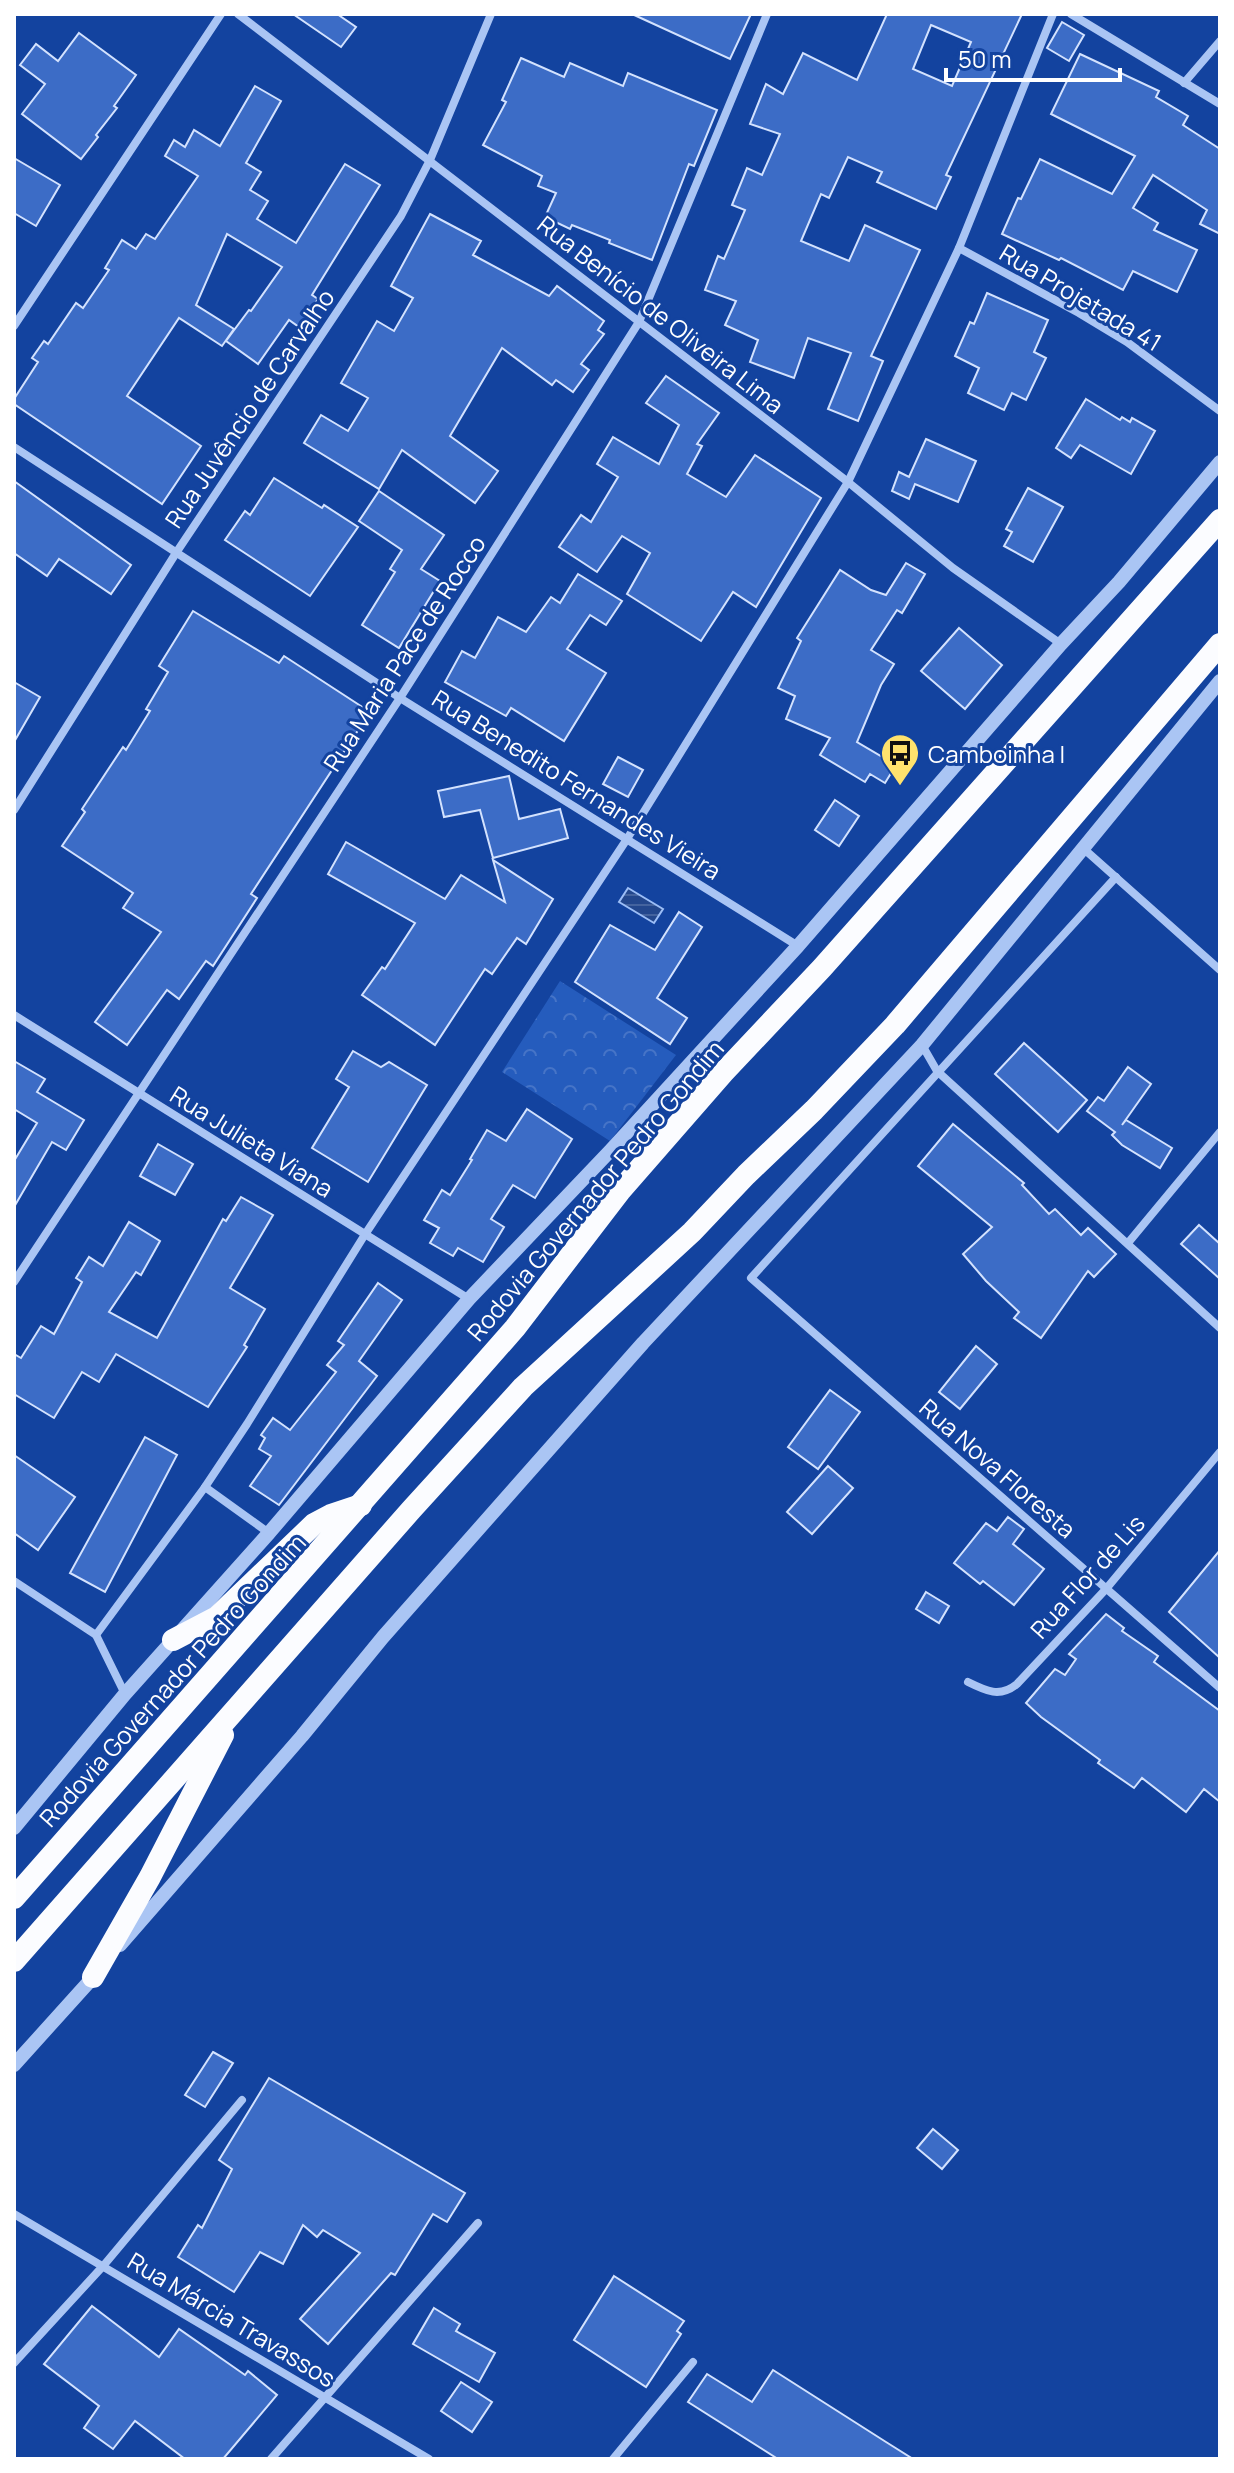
<svg xmlns="http://www.w3.org/2000/svg" width="1234" height="2473" viewBox="0 0 1234 2473" font-family="Manrope,sans-serif">
	<style>
		.park { fill: url(#park-crowns) }
		.water { fill: url(#water-rules); stroke: #9cbef7; stroke-width: 2 }
		.building { fill: #3c6cc6; stroke: #d3e2fe; stroke-width: 2; fill-rule: evenodd }
		.lines { fill: none; stroke-linecap: round; stroke-linejoin: round }
		.minor { stroke: #aac5f4; stroke-width: 8 }
		.tertiary { stroke: #aac5f4; stroke-width: 14 }
		.trunk { stroke: #fbfcff; stroke-width: 22 }
		.labels { text-anchor: middle; dominant-baseline: central; stroke-width: 6; stroke-linejoin: round; paint-order: stroke }
		.street-label { font-size: 24px; fill: #fff; stroke: #13439f }
		.poi-label { font-size: 24px; fill: #fff; stroke: #13439f; text-anchor: start }
	</style>
	<defs>
		<pattern id="park-crowns" width="20" height="18" patternUnits="userSpaceOnUse" patternTransform="scale(2)"><rect width="20" height="18" fill="#255cbd"/><path d="M2 6a3 3 0 1 1 6 0M12 15a3 3 0 1 1 6 0" fill="none" stroke="#4674c7"/></pattern>
		<pattern id="water-rules" width="6" height="5" patternUnits="userSpaceOnUse" patternTransform="scale(2)"><rect width="6" height="5" fill="#23478d"/><path d="M0 2.5h6" fill="none" stroke="#44639e"/></pattern>
	</defs>
	<rect width="100%" height="100%" fill="#13439f"/>
	<!-- park -->
	<path class="park" d="M560 981 676 1055 610 1141 502 1072Z"/>
	<!-- water -->
	<path class="water" d="M628 888 663 909 654 923 619 902Z"/>
	<!-- building -->
	<g class="building">
		<path d="M293 14H337L356 27 341 47Z"/>
		<path d="M632 14H751L730 59Z"/>
		<path d="M887 14H1022L946 175 951 177 936 209 877 182 882 172 848 157 829 198 821 194 801 241 849 261 865 225 920 250 871 356 883 361 858 421 828 409 851 353 808 338 794 378 750 362 758 340 725 325 736 301 705 290 718 256 724 259 745 210 732 205 747 168 762 175 780 134 750 124 766 84 783 94 803 53 857 80ZM931 25 971 42 952 86 913 69Z"/>
		<path d="M1062 22 1084 35 1069 61 1047 48Z"/>
		<path d="M79 33 136 75 114 106 117 108 96 135 98 137 81 159 22 114 45 84 20 65 36 44 58 61Z"/>
		<path d="M1080 54 1159 91 1156 97 1188 116 1183 125 1220 149V234L1200 224 1207 210 1153 175 1133 208 1158 223 1154 230 1197 250 1177 292 1133 271 1123 290 1061 258 1059 260 1002 234 1018 198 1021 199 1040 159 1112 194 1135 156 1051 114Z"/>
		<path d="M521 58 564 77 570 63 623 86 628 73 717 110 694 166 689 164 652 260 609 243 610 240 572 225 570 229 545 217 556 193 538 186 542 176 483 145 506 102 502 100Z"/>
		<path d="M255 86 281 101 246 163 261 172 250 190 268 201 257 219 296 243 345 164 380 185 312 295 318 299 299 327 289 320 258 364 226 341 249 310 251 311 282 267 227 234 196 305 234 329 222 346 179 318 127 396 201 446 162 504 14 404V399L38 362 32 358 44 341 48 344 76 303 83 308 109 270 105 268 122 240 136 249 146 234 155 239 198 176 165 156 174 140 185 147 194 130 220 146Z"/>
		<path d="M14 158 60 185 36 226 14 213Z"/>
		<path d="M430 214 481 241 473 255 549 296 557 286 604 321 598 330 604 334 581 364 589 370 573 392 556 380 552 385 502 348 450 436 498 471 475 503 402 450 379 489 304 443 321 415 348 431 368 398 341 383 377 321 394 331 413 298 391 286Z"/>
		<path d="M987 293 1048 320 1034 352 1046 358 1026 400 1012 393 1004 410 968 393 979 368 955 356 970 322 974 324Z"/>
		<path d="M666 376 719 413 697 444 702 446 687 474 726 497 755 455 821 498 756 607 733 592 701 641 627 594 650 553 622 536 597 572 559 547 581 515 591 522 618 477 597 464 613 437 659 464 679 425 646 403Z"/>
		<path d="M1086 399 1120 420 1122 417 1130 422 1132 418 1155 431 1131 474 1080 445 1071 458 1056 448Z"/>
		<path d="M926 439 976 461 958 502 915 484 909 499 892 491 899 472 909 477Z"/>
		<path d="M274 478 322 508 324 505 358 527 310 596 225 540 245 511 250 515Z"/>
		<path d="M14 481 131 565 111 594 59 559 47 576 14 553Z"/>
		<path d="M1028 488 1063 507 1033 562 1004 546 1012 532 1006 529Z"/>
		<path d="M379 491 444 535 421 569 440 581 399 648 362 625 395 572 390 569 402 550 359 521Z"/>
		<path d="M906 563 925 574 902 613 897 610 871 650 894 664 881 685 857 742 896 765 885 783 870 774 865 782 820 755 830 738 786 719 795 696 778 688 801 641 797 638 840 570 871 590 886 595Z"/>
		<path d="M578 574 622 601 606 625 590 615 567 649 606 673 564 741 511 708 506 716 445 682 462 651 475 658 498 617 526 632 551 597 560 603Z"/>
		<path d="M193 611 279 663 284 656 370 712 251 894 257 898 213 966 206 961 179 999 167 990 127 1045 95 1022 161 932 123 908 133 893 62 846 85 812 82 809 123 747 126 750 150 711 146 709 168 672 159 666Z"/>
		<path d="M959 628 1002 665 965 709 921 671Z"/>
		<path d="M14 682 40 697 14 742Z"/>
		<path d="M618 757 643 770 628 797 603 784Z"/>
		<path d="M509 776 519 819 560 809 568 838 493 858 480 810 444 817 438 791Z"/>
		<path d="M835 800 859 816 839 846 815 830Z"/>
		<path d="M346 842 445 899 461 875 505 902 493 860 553 899 526 944 517 938 492 974 485 969 435 1045 362 995 382 967 385 969 415 923 328 874Z"/>
		<path d="M679 912 702 927 657 998 687 1018 670 1044 575 982 610 925 655 950Z"/>
		<path d="M1024 1043 1087 1100 1058 1132 995 1074Z"/>
		<path d="M353 1051 381 1067 389 1062 427 1085 368 1182 312 1148 349 1087 336 1079Z"/>
		<path d="M14 1061 45 1079 37 1092 84 1120 66 1150 52 1142 14 1207V1161L37 1123 14 1109Z"/>
		<path d="M1128 1067 1151 1084 1122 1125 1126 1120 1172 1148 1160 1168 1122 1145 1112 1135 1115 1132 1087 1111 1098 1097 1104 1101Z"/>
		<path d="M527 1109 572 1139 535 1198 513 1185 491 1219 504 1227 483 1262 458 1248 453 1256 430 1243 439 1228 424 1220 442 1190 450 1195 472 1160 470 1159 487 1130 506 1141Z"/>
		<path d="M953 1124 1024 1183 1022 1185 1049 1214 1055 1209 1081 1235 1088 1228 1116 1254 1094 1277 1088 1271 1041 1338 1014 1318 1019 1312 986 1281 963 1254 992 1227 918 1166Z"/>
		<path d="M158 1144 193 1164 175 1195 140 1176Z"/>
		<path d="M241 1197 273 1215 230 1288 265 1309 244 1345 247 1347 208 1407 116 1354 99 1382 82 1372 54 1418 14 1394V1354L21 1358 41 1326 54 1334 82 1282 76 1278 89 1257 103 1266 129 1222 160 1241 141 1275 136 1272 109 1312 157 1338 223 1219 226 1221Z"/>
		<path d="M1199 1225 1220 1244V1279L1181 1244Z"/>
		<path d="M378 1283 402 1300 359 1361 377 1376 279 1505 250 1486 271 1456 259 1449 265 1438 261 1435 273 1418 290 1430 336 1372 327 1365 344 1345 338 1341Z"/>
		<path d="M976 1346 997 1364 960 1409 939 1392Z"/>
		<path d="M830 1390 860 1412 818 1469 788 1447Z"/>
		<path d="M145 1437 177 1455 105 1592 70 1573Z"/>
		<path d="M14 1455 75 1497 38 1550 14 1533Z"/>
		<path d="M828 1466 853 1488 812 1534 787 1512Z"/>
		<path d="M1008 1517 1024 1529 1013 1544 1044 1569 1014 1605 983 1581 980 1584 954 1563 986 1523 997 1531Z"/>
		<path d="M1220 1550V1658L1169 1612Z"/>
		<path d="M926 1592 949 1606 939 1623 916 1609Z"/>
		<path d="M1106 1614 1124 1628 1122 1631 1158 1656 1154 1662 1220 1711V1802L1204 1789 1186 1812 1142 1778 1134 1788 1098 1763 1100 1760 1041 1717 1026 1703 1055 1669 1065 1675 1076 1659 1069 1654Z"/>
		<path d="M213 2052 233 2063 205 2107 185 2095Z"/>
		<path d="M269 2078 465 2193 447 2222 433 2214 395 2275 391 2273 328 2344 300 2319 360 2253 323 2230 317 2237 303 2225 283 2264 260 2252 234 2292 178 2257 198 2225 202 2228 232 2169 219 2160Z"/>
		<path d="M933 2129 958 2150 942 2169 917 2148Z"/>
		<path d="M614 2276 684 2321 677 2331 681 2334 646 2387 574 2340Z"/>
		<path d="M92 2306 159 2357 179 2329 245 2375 248 2371 277 2395 223 2459H185L135 2421 113 2449 84 2428 99 2406 44 2364Z"/>
		<path d="M434 2308 460 2324 456 2331 495 2353 479 2382 413 2344Z"/>
		<path d="M773 2370 886 2442 913 2459H778L688 2402 707 2374 752 2402Z"/>
		<path d="M461 2382 492 2402 472 2432 441 2411Z"/>
	</g>
	<g class="lines">
		<!-- minor -->
		<g class="minor">
			<path d="M238 14 848 482 953 568 1061 644"/>
			<path d="M1071 14 1220 104"/>
			<path d="M1184 83 1220 41"/>
			<path d="M959 248 1079 313 1127 342 1220 411"/>
			<path d="M14 326 221 14"/>
			<path d="M14 447 400 698 798 946"/>
			<path d="M14 810 176 553 401 216 430 160 491 14"/>
			<path d="M1084 849 1220 970"/>
			<path d="M1116 877 751 1278 1220 1688"/>
			<path d="M14 1015 469 1299"/>
			<path d="M922 1045 937 1071 1220 1328"/>
			<path d="M1128 1243 1220 1132"/>
			<path d="M14 1282 400 698 639 322 767 14"/>
			<path d="M205 1487 269 1533"/>
			<path d="M14 1581 96 1635 125 1694"/>
			<path d="M96 1635 205 1487 247 1424 364 1236 627 839 848 482 959 248 1053 14"/>
			<path d="M968 1682C986 1691 1000 1698 1017 1684L1106 1589 1220 1452"/>
			<path d="M14 2214 429 2459"/>
			<path d="M14 2363 104 2265 242 2100"/>
			<path d="M271 2459 478 2223"/>
			<path d="M613 2459 693 2362"/>
		</g>
		<!-- tertiary -->
		<g class="tertiary">
			<path d="M14 1828 125 1694 269 1533 469 1299 610 1151 798 946 1061 644 1119 582 1220 462"/>
			<path d="M120 1945 302 1736 383 1637 643 1343 922 1045 1220 681"/>
			<path d="M14 2065 97 1973"/>
		</g>
		<!-- trunk -->
		<g class="trunk">
			<path d="M173 1640 217 1617 314 1524 331 1515 361 1505"/>
			<path d="M14 1898 515 1328 620 1191 723 1073 822 968 1220 520"/>
			<path d="M14 1961 411 1510 523 1387 692 1232 746 1175 814 1110 895 1025 1220 644"/>
			<path d="M93 1977 150 1877 223 1735"/>
		</g>
	</g>
	<!-- icons -->
	<defs>
		<g id="bus-pin" transform="scale(2)"><path d="M0 17L-7.5 6A9.5 9.5 0 1 1 7.5 6Z" fill="#ffe26d" stroke="#13439f"/><path d="M-5-6H5V4H4V6H2V4H-2V6H-4V4H-5ZM-3.5-4V0h7V-4ZM-3.5 1.2v1.5H-2V1.2ZM2 1.2v1.5H3.5V1.2Z" fill="#111"/></g>
	</defs>
	<g fill-rule="evenodd">
		<use href="#bus-pin" x="900" y="753"/>
	</g>
	<g class="labels">
		<!-- street labels -->
		<g class="street-label">
			<text transform="translate(1081 297) rotate(31)">Rua Projetada 41</text>
			<text transform="translate(661 314) rotate(38)">Rua Benício de Oliveira Lima</text>
			<text transform="translate(249 408) rotate(-56)">Rua Juvêncio de Carvalho</text>
			<text transform="translate(404 653) rotate(-57)">Rua Maria Pace de Rocco</text>
			<text transform="translate(577 784) rotate(32)">Rua Benedito Fernandes Vieira</text>
			<text transform="translate(252 1141) rotate(32)">Rua Julieta Viana</text>
			<text transform="translate(595 1190) rotate(-50)">Rodovia Governador Pedro Gondim</text>
			<text transform="translate(998 1468) rotate(41)">Rua Nova Floresta</text>
			<text transform="translate(1087 1576) rotate(-48)">Rua Flor de Lis</text>
			<text transform="translate(172 1680) rotate(-48)">Rodovia Governador Pedro Gondim</text>
			<text transform="translate(232 2319) rotate(31)">Rua Márcia Travassos</text>
		</g>
		<!-- poi labels -->
		<g class="poi-label">
			<text x="928" y="753">Camboinha I</text>
		</g>
	</g>
	<!-- border -->
	<rect width="1234" height="2473" fill="none" stroke="#ffffff" stroke-width="32"/>
	<!-- scale -->
	<path d="M946 68v12h174v-12" fill="none" stroke="#ffffff" stroke-width="4"/>
	<text x="958" y="68" font-size="24" fill="#ffffff" stroke="#13439f" stroke-width="6" paint-order="stroke">50 m</text>
</svg>
